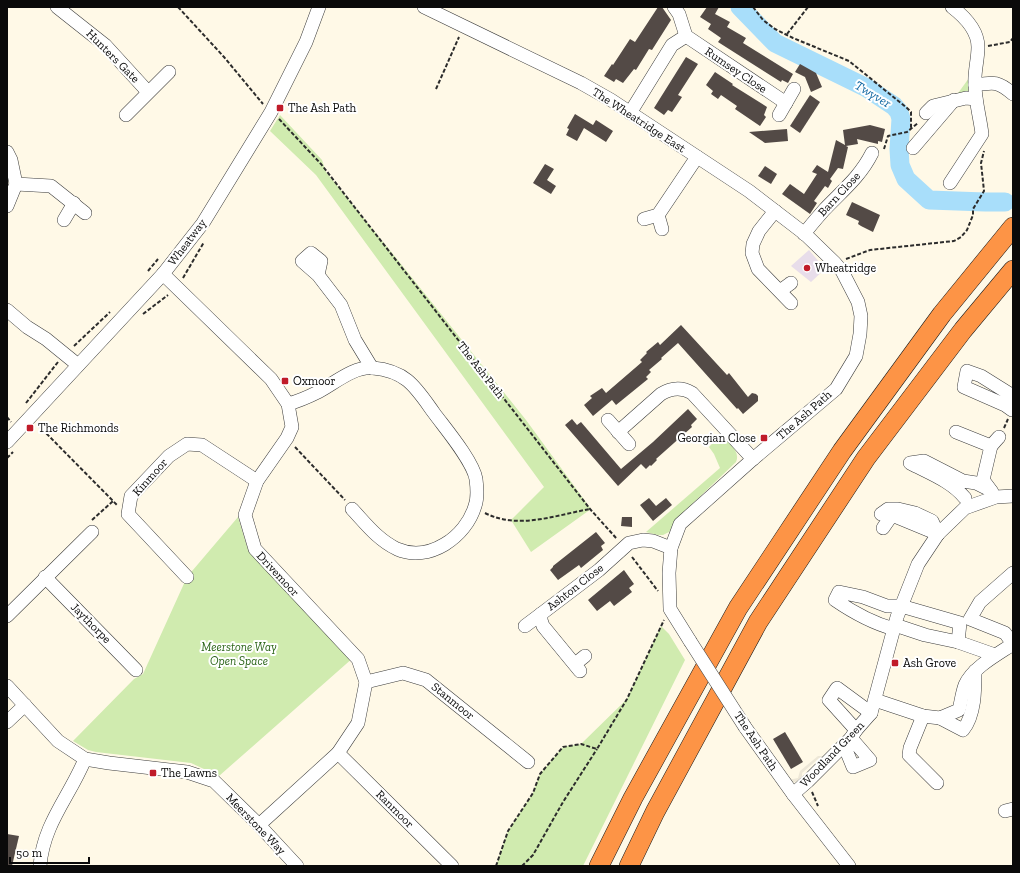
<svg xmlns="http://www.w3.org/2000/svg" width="1020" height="873" viewBox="0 0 1020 873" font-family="'Zilla Slab',serif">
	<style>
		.industrial { fill: #e8ddea }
		.green { fill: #d0ebaf }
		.plaza { fill: #ede7d7 }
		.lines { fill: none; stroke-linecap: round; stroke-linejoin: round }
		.river { stroke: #a8defa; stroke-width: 19 }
		.building { fill: #534a46 }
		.minor-casing { stroke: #3d3d3d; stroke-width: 14 }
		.highway-casing { stroke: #1b1b1b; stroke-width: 20 }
		.path { stroke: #2c2c2c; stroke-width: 2; stroke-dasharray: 4 2; stroke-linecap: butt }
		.minor { stroke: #fff; stroke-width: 13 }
		.highway { stroke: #fd9446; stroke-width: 19 }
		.minor-bridge-casing { stroke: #3d3d3d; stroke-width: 14; stroke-linecap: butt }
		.minor-bridge { stroke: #fff; stroke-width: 13 }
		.poi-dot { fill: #c01b29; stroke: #fff; stroke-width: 1.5 }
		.labels { text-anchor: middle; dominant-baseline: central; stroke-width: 4; stroke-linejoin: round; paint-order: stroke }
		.street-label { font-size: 12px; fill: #0a0a0a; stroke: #fff }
		.poi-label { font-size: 12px; fill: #0a0a0a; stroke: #fff; text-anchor: start }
		.park-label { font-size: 12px; font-style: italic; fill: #2a6418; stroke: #fff }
		.water-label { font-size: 13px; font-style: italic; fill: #0e65a1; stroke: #fff }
	</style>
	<rect width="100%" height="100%" fill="#fff9e7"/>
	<!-- industrial -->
	<path class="industrial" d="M809 250 825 269 811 282 791 266Z"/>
	<!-- green -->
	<g class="green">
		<path d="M969 78C970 92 970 92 956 96Z"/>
		<path d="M280 115 322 160 326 172 397 259 526 420 591 509 531 552 511 520 544 487 316 175 270 131Z"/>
		<path d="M721 434C728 442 741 451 736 462L689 507 669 532 663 535H658L646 532 720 468 714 454 709 447Z"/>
		<path d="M238 517 248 550 354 657 219 776 191 763 96 752 88 750 73 741 134 679 143 674 187 577Z"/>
		<path d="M661 626 669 634 685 660 583 866H496L508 831 533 793 540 774 563 747 581 744 627 699Z"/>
	</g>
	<!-- plaza -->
	<path class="plaza" d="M841 740 824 760 819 758 802 773V779L795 782H791L789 779H793L798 778 800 771 818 756H823Z"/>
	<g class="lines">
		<!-- river -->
		<path class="river" d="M740 7 775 43 867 88 894 106 899 112 901 119 899 149 900 165 906 179 929 200 985 202H1005"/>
	</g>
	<!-- building -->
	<g class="building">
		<path d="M658 7H662L671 20 652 50 649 49 636 70 634 69 623 83 616 79 614 82 604 76 612 64 613 65 630 39 635 42Z"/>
		<path d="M707 7H719L715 14 730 22 727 27 746 38 743 43 793 74 788 83 782 80 781 82 718 42 721 38 708 29 711 24 700 17Z"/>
		<path d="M686 57 698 64 678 95 682 97 672 112 668 110 664 115 654 108Z"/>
		<path d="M800 64 816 73 822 87 811 92 805 77 795 72Z"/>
		<path d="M715 72 733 84 732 85 767 107 764 115 766 117 760 126 735 109 737 106 721 95 718 99 711 94 713 91 706 85Z"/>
		<path d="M810 95 820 102 800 133 790 126Z"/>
		<path d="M575 114 593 125 596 120 613 131 606 142 584 128 577 141 566 135 569 129 567 128Z"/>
		<path d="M870 125 885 129 882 142 878 141V144L857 139 858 144 846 146 848 147 843 169 838 168 830 179 832 181 828 188 825 186 814 201 817 203 810 214 782 194 790 184 804 194 817 174 812 172 817 165 828 172 836 140 845 145 843 130Z"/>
		<path d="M787 129 788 141 765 143 749 132Z"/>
		<path d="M545 164 554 169 547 180 556 186 551 194 533 183Z"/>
		<path d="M765 166 777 174 771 184 758 176Z"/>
		<path d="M852 202 880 215 873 232 861 226 858 224 859 221 846 215Z"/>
		<path d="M681 325 727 375 729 373 748 397 752 393 756 394 758 396V401L743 414 738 408 737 409 678 343 661 358 662 359 649 370 651 372 646 377 648 379 616 405 612 400 593 416 584 405 592 398 590 396 602 388 606 393 642 362 640 360 647 353 646 352 658 342 660 345Z"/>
		<path d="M688 409 697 419 691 425 692 427 656 459 657 460 651 466 650 465 646 469 641 464 618 486 565 425 572 419 577 425 581 422 621 469 653 442Z"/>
		<path d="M649 498 656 506 666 498 672 505 653 521 640 505Z"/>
		<path d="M622 517H632V527L621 526Z"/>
		<path d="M596 532 605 543 601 546 603 550 581 568 579 565 558 580 550 570 553 567V566Z"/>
		<path d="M624 570 634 584 629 588 632 592 614 606 610 601 597 611 588 600Z"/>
		<path d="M785 732 803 762 791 769 773 739Z"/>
		<path d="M7 834 19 836 12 866H7Z"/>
	</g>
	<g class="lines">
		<!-- minor casing -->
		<g class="minor-casing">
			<g id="minor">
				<path d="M57 7 105 45 148 92"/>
				<path d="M424 7 581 83 611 100 749 191 805 234 835 263 842 271 858 302 861 316 860 334 856 356 836 389 753 459 680 524 671 548 669 573 670 609 690 641"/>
				<path d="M674 7 679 14 686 36 786 103"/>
				<path d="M975 85C994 82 998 81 1013 94"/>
				<path d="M630 113 672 45 686 36"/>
				<path d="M926 113 933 106 966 98 976 99"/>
				<path d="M126 115 169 72"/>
				<path d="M779 115 794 89"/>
				<path d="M913 148 954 100"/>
				<path d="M7 152 11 160 16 184 7 206"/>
				<path d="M950 183 982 134C980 117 975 101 975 84 974 72 978 60 978 47 978 30 965 17 952 7"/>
				<path d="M16 184 51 186 85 213"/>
				<path d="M775 211 759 231 753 244 752 253 758 269 791 303"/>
				<path d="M658 215 662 229"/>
				<path d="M644 219 658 215 697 157"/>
				<path d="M64 220 74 203"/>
				<path d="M804 234C810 226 817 218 824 210 842 191 860 177 872 153"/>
				<path d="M163 274 271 379 288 404 292 427 287 438 257 481 245 515 255 549 358 659 366 682 358 723 338 753 259 825"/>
				<path d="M318 275 321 261 311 253 302 261 318 275 341 305 355 340 372 368"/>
				<path d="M780 291 791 283"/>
				<path d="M7 310 27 327 46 339 78 365"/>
				<path d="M288 404C299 401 308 397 318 392 335 383 354 366 373 368 407 371 416 388 434 413 445 428 473 461 476 479 477 487 478 498 475 506 466 537 429 563 397 549 378 540 366 524 352 509"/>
				<path d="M1012 410 1005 405 964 387 967 371 981 376 1013 396"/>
				<path d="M608 420 629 444"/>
				<path d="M618 432 661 394C671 388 682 387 692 393L753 459"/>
				<path d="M956 432 991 446 983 480 992 492"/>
				<path d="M7 442 163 274 203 223 271 112 306 42 319 7"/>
				<path d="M991 446 999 437"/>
				<path d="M965 498C951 481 929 473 910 463L924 461 963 481 976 483 990 490"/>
				<path d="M881 514 888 509H898L915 513 932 521 938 534"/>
				<path d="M883 528 892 515 938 534"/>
				<path d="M1013 573 980 602 970 619 1005 633 1013 644"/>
				<path d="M45 577 136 670"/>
				<path d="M187 577 128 514 131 496 169 456 187 444 202 445 257 481"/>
				<path d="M7 616 92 532"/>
				<path d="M525 626 541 614"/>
				<path d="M894 629C872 623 854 613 835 600L839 592 863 597 887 606H901L960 623 958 642 925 635 895 625"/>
				<path d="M958 642 995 655"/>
				<path d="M575 664 585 656"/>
				<path d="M580 671 543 626 541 620V614L599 570 629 543 643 540 653 541 671 548"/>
				<path d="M366 682 403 673 426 680 528 762"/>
				<path d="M7 686 58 741 85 759 109 763 187 772 214 781 259 825 297 866"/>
				<path d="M875 700 923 716 940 718 959 710C961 702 962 693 965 685 972 668 998 654 1013 644"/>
				<path d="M923 716 910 748 909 755 937 783"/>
				<path d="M940 718 963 730C975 715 975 690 975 671"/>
				<path d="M7 722 25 705"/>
				<path d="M745 727 793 794 849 866"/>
				<path d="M856 730 829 700 837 688 871 713"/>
				<path d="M844 745 853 767 870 760 851 738"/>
				<path d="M338 753 452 866"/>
				<path d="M793 794 808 781 851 738 856 730 871 713 897 617 918 564 938 534 965 508 996 497 1013 496"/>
				<path d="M1005 811 1013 809"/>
				<path d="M40 866C43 824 70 796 85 759"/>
			</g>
		</g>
		<!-- highway casing -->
		<g class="highway-casing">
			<g id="highway">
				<path d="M599 866 633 798 738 608 842 451 942 314 1013 227"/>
				<path d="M629 866 655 812 758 622 866 458 963 330 1013 270"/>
			</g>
		</g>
		<!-- path -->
		<g class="path">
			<path d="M178 7 224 57 263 104"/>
			<path d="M753 7 763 20 775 29 793 38 849 61 907 108 911 112V128"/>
			<path d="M787 34 808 7"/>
			<path d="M988 46 1010 42 1013 38"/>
			<path d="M436 89 459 37"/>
			<path d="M279 119 321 164 590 509 617 539"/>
			<path d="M884 149 888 136 907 132 918 123"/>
			<path d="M846 259 870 250 954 241 961 237 967 230 973 215V209L984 191 981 163 984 151"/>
			<path d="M148 271 158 259"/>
			<path d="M183 278 204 242"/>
			<path d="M143 314 168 295"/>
			<path d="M74 346 110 312"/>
			<path d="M26 403 58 362"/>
			<path d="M7 417 11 422"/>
			<path d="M38 425 118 506"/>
			<path d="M1004 428 1008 419"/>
			<path d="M295 447 345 500"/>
			<path d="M7 458 13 452"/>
			<path d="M485 513C518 530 556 515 590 509"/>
			<path d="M92 520 113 501"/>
			<path d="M632 557 658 591"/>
			<path d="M812 792 818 806"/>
			<path d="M496 866 508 831 533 793 540 774 563 747 581 744 597 749 627 699 664 620"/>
			<path d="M522 866 533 855 563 802 597 749"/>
		</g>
		<!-- minor -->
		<use href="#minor" class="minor"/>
		<!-- highway -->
		<use href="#highway" class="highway"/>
		<!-- minor-bridge casing -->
		<g class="minor-bridge-casing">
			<path id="minor-bridge" d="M690 641 745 727"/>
		</g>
		<!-- minor-bridge -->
		<use href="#minor-bridge" class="minor-bridge"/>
	</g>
	<!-- markers -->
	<g class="poi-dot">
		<rect x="276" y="104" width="8" height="8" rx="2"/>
		<circle cx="807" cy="268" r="4"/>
		<rect x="281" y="377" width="8" height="8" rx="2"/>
		<rect x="26" y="424" width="8" height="8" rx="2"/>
		<rect x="760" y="434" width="8" height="8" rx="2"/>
		<rect x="891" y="659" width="8" height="8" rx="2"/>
		<rect x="149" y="769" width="8" height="8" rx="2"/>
	</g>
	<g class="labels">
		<!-- street labels -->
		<g class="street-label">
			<text transform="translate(113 56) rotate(45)">Hunters Gate</text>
			<text transform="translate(736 70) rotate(34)">Rumsey Close</text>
			<text transform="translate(639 120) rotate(33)">The Wheatridge East</text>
			<text transform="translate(839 194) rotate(-47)">Barn Close</text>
			<text transform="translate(187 242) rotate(-53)">Wheatway</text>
			<text transform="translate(481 370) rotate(52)">The Ash Path</text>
			<text transform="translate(804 415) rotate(-41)">The Ash Path</text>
			<text transform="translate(150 477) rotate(-48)">Kinmoor</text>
			<text transform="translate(278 574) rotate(47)">Drivemoor</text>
			<text transform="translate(575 587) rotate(-38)">Ashton Close</text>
			<text transform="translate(91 623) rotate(45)">Jaythorpe</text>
			<text transform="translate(453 701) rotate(39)">Stanmoor</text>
			<text transform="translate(756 741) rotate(56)">The Ash Path</text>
			<text transform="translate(832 754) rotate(-46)">Woodland Green</text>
			<text transform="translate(395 809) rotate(45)">Ranmoor</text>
			<text transform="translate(256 824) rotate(46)">Meerstone Way</text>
		</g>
		<!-- poi labels -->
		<g class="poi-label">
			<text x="288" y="108">The Ash Path</text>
			<text x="815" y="268">Wheatridge</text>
			<text x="293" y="381">Oxmoor</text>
			<text x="38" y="428">The Richmonds</text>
			<text x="756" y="438" text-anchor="end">Georgian Close</text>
			<text x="903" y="663">Ash Grove</text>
			<text x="161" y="773">The Lawns</text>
		</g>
		<!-- park labels -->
		<g class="park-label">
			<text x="239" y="647">Meerstone Way<tspan x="239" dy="14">Open Space</tspan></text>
		</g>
		<!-- water labels -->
		<g class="water-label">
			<text transform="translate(873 94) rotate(31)">Twyver</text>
		</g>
	</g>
	<!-- border -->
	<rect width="1020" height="873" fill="none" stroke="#0a0a0a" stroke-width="16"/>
	<!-- scale -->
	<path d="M10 857v6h79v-6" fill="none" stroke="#0a0a0a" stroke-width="2"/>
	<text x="16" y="857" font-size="12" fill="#0a0a0a" stroke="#ffffff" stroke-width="3" paint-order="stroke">50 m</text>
</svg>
